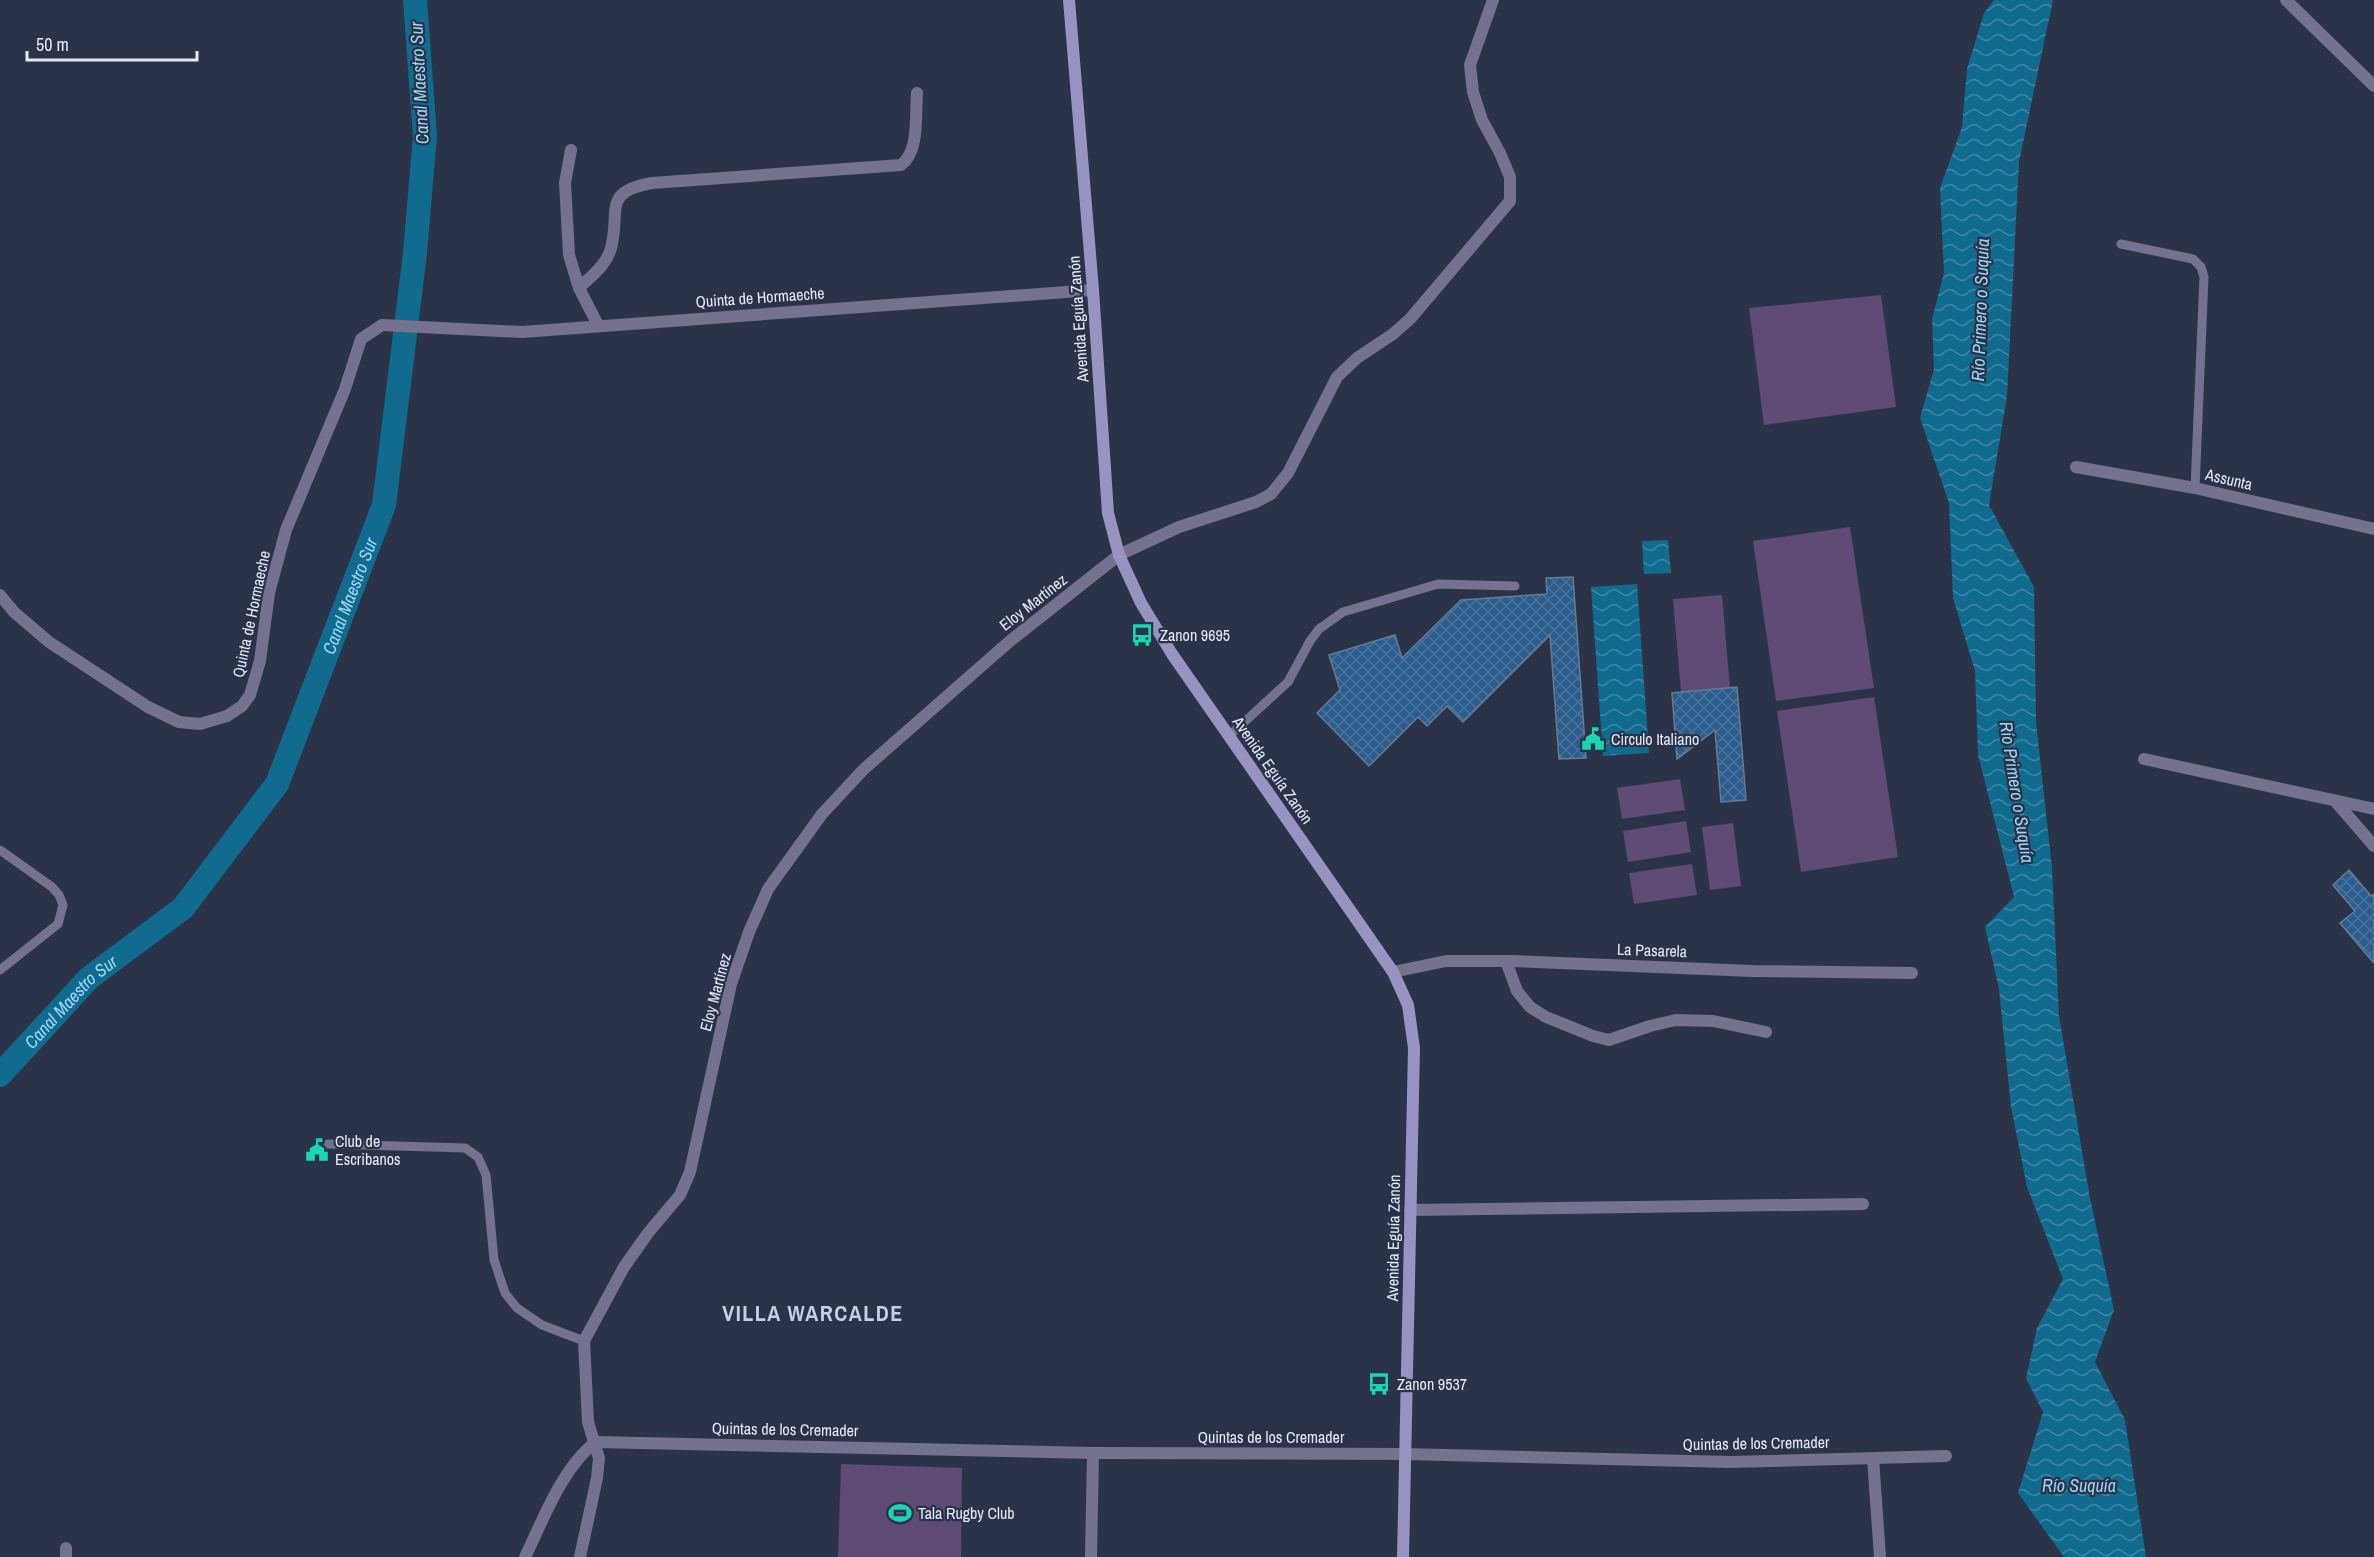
<svg xmlns="http://www.w3.org/2000/svg" width="2374" height="1557" viewBox="0 0 2374 1557" font-family="'Archivo Narrow',sans-serif">
	<style>
		.grass { fill: #5f4b74 }
		.water { fill: url(#water-waves) }
		.lines { fill: none; stroke-linecap: round; stroke-linejoin: round }
		.canal { stroke: #116b8f; stroke-width: 24 }
		.building { fill: url(#building-cross-hatch); stroke: #677b91; stroke-width: 1.5 }
		.lane { stroke: #74728e; stroke-width: 9 }
		.street { stroke: #74728e; stroke-width: 12 }
		.secondary { stroke: #9794c1; stroke-width: 12 }
		.labels { text-anchor: middle; dominant-baseline: central; stroke-width: 4.5; stroke-linejoin: round; paint-order: stroke }
		.street-label { font-size: 16px; fill: #e4e9f8; stroke: #2b3349 }
		.poi-label { font-size: 16px; fill: #e4e9f8; stroke: #2b3349; text-anchor: start }
		.water-label { font-size: 18px; font-style: italic; fill: #9ad6f5; stroke: #2b3349 }
		.district-label { font-size: 22px; font-weight: bold; letter-spacing: 1.5px; fill: #c3ceea; stroke: #2b3349 }
	</style>
	<defs>
		<pattern id="water-waves" width="16" height="10" patternUnits="userSpaceOnUse" patternTransform="scale(1.5)"><rect width="16" height="10" fill="#116b8f"/><path d="M0 5q4-4 8 0t8 0" fill="none" stroke="#3f87a5"/></pattern>
		<pattern id="building-cross-hatch" width="8" height="8" patternUnits="userSpaceOnUse" patternTransform="scale(1.5)"><rect width="8" height="8" fill="#2a5c8c"/><path d="M0 0l8 8M0 8l8-8" fill="none" stroke="#49739d"/></pattern>
	</defs>
	<rect width="100%" height="100%" fill="#2b3349"/>
	<!-- grass -->
	<g class="grass">
		<path d="M1881 295 1896 407 1764 425 1749 308Z"/>
		<path d="M1850 527 1874 688 1776 701 1753 541Z"/>
		<path d="M1722 595 1730 688 1681 692 1673 599Z"/>
		<path d="M1874 697 1898 857 1801 872 1777 711Z"/>
		<path d="M1680 779 1685 810 1622 819 1617 788Z"/>
		<path d="M1686 821 1691 852 1628 862 1623 831Z"/>
		<path d="M1733 823 1741 886 1710 890 1702 827Z"/>
		<path d="M1692 864 1697 895 1634 904 1629 873Z"/>
		<path d="M841 1464 962 1468 961 1557H838Z"/>
	</g>
	<!-- water -->
	<g class="water">
		<path d="M1994 0H2053L2019 162 2007 396 1989 505 2034 587 2036 722 2052 868 2059 1016 2090 1198 2114 1310 2095 1362 2125 1420 2146 1557H2064L2018 1493 2043 1412 2026 1378 2037 1328 2063 1279 2027 1187 2011 1107 1999 989 1985 927 2014 897 1978 755 1975 671 1953 598 1949 503 1920 418 1934 369 1932 319 1944 273 1940 188 1962 127 1967 69 1984 13Z"/>
		<path d="M1668 540 1671 573 1644 574 1642 541Z"/>
		<path d="M1637 584 1649 753 1603 756 1591 587Z"/>
	</g>
	<g class="lines">
		<!-- canal -->
		<path class="canal" id="s1" d="M0 1075 89 978 183 908 277 784 384 505 415 253 425 136 415 0"/>
	</g>
	<!-- building -->
	<g class="building">
		<path d="M1573 577 1586 758 1559 759 1550 635 1463 722 1447 706 1427 726 1418 717 1369 766 1317 713 1340 690 1329 655 1395 635 1402 658 1461 600 1547 594 1546 578Z"/>
		<path d="M1737 687 1746 800 1721 802 1715 730 1677 759 1672 693Z"/>
		<path d="M2349 870 2371 896 2374 894V963L2340 923 2355 911 2333 885Z"/>
	</g>
	<g class="lines">
		<!-- lane -->
		<g class="lane">
			<path d="M2121 244 2193 259 2201 267 2204 277 2195 488"/>
			<path d="M1229 736 1288 682 1310 641 1319 629 1343 612 1438 584 1515 586"/>
			<path d="M0 850 52 887 59 895 63 905 58 924 0 970"/>
			<path d="M328 1144 465 1148 478 1157 486 1175 494 1260 505 1293 517 1308 542 1325 584 1341"/>
		</g>
		<!-- street -->
		<g class="street">
			<path d="M2286 0 2374 86"/>
			<path d="M571 150 565 183 569 255 579 288 598 325"/>
			<path d="M579 288C590 277 607 265 611 248 621 211 601 192 652 183L901 165C920 151 915 114 917 93"/>
			<path d="M2076 467 2195 488 2374 529"/>
			<path d="M0 595 14 612 49 642 148 707 179 722 200 724 227 716 242 706 250 695 260 661 269 593 286 530 345 389 361 339 382 325 522 332 1093 290"/>
			<path d="M2144 759 2374 809"/>
			<path d="M2336 802 2374 846"/>
			<path d="M1506 961 1517 991 1530 1007 1546 1017 1593 1036 1609 1040 1650 1026 1676 1020 1713 1021 1766 1032"/>
			<path d="M1393 972 1446 961H1511L1753 971 1912 973"/>
			<path d="M1410 1210 1863 1204"/>
			<path d="M1873 1458 1880 1557"/>
			<path d="M66 1548V1557"/>
			<path d="M525 1557C543 1520 563 1466 596 1442L1093 1453 1405 1454 1731 1462 1946 1456"/>
			<path d="M580 1557 597 1478 599 1458 588 1422 584 1341 624 1267 648 1233 680 1195 690 1172 731 984 749 932 768 889 822 814 864 769 1010 641 1119 555 1179 527 1256 502 1271 494 1288 473 1337 377 1357 358 1393 334 1410 319 1510 201V177L1500 153 1482 120 1473 92 1470 65 1493 0"/>
			<path d="M1091 1557 1093 1453"/>
		</g>
		<!-- secondary -->
		<path class="secondary" d="M1069 0 1093 290 1108 513 1119 555 1141 603 1172 654 1393 972 1408 1005 1414 1048 1403 1557"/>
	</g>
	<!-- icons -->
	<defs>
		<g id="bus-bare" transform="scale(1.8)"><path d="M-5-6H5V4H4V6H2V4H-2V6H-4V4H-5ZM-3.5-4V0h7V-4ZM-3.5 1.2v1.5H-2V1.2ZM2 1.2v1.5H3.5V1.2Z" fill="#19d5b2" stroke="#2b3349" stroke-width="2.5" paint-order="stroke"/></g>
		<g id="civic-bare" transform="scale(1.8)"><path d="M-.6-6.5H3V-4.5H.6V-3L4-1V1h2V6H-6V1h2V-1L-.6-3ZM-1.2 2.5V6h2.4V2.5Z" fill="#19d5b2" stroke="#2b3349" stroke-width="2.5" paint-order="stroke"/></g>
		<g id="stadium-bare" transform="scale(1.8)"><path d="M0-5a6.5 5 0 1 0 0 10a6.5 5 0 1 0 0-10ZM-3.5-1.8h7v3.6h-7Z" fill="#19d5b2" stroke="#2b3349" stroke-width="2.5" paint-order="stroke"/></g>
	</defs>
	<g fill-rule="evenodd">
		<use href="#bus-bare" x="1142" y="635"/>
		<use href="#civic-bare" x="1593" y="739"/>
		<use href="#civic-bare" x="317" y="1150"/>
		<use href="#bus-bare" x="1379" y="1384"/>
		<use href="#stadium-bare" x="900" y="1513"/>
	</g>
	<g class="labels">
		<!-- street labels -->
		<g class="street-label">
			<text transform="translate(760 297) rotate(-4)">Quinta de Hormaeche</text>
			<text transform="translate(1078 319) rotate(-94)">Avenida Eguía Zanón</text>
			<text transform="translate(2229 479) rotate(13)">Assunta</text>
			<text transform="translate(1033 602) rotate(-38)">Eloy Martínez</text>
			<text transform="translate(251 614) rotate(-78)">Quinta de Hormaeche</text>
			<text transform="translate(1273 770) rotate(55)">Avenida Eguía Zanón</text>
			<text transform="translate(1652 950) rotate(2)">La Pasarela</text>
			<text transform="translate(715 992) rotate(-75)">Eloy Martínez</text>
			<text transform="translate(1393 1238) rotate(-89)">Avenida Eguía Zanón</text>
			<text transform="translate(785 1429) rotate(1)">Quintas de los Cremader</text>
			<text x="1271" y="1437">Quintas de los Cremader</text>
			<text transform="translate(1756 1443) rotate(-1)">Quintas de los Cremader</text>
		</g>
		<!-- poi labels -->
		<g class="poi-label">
			<text x="1160" y="635">Zanon 9695</text>
			<text x="1611" y="739">Circulo Italiano</text>
			<text x="335" y="1141">Club de<tspan x="335" dy="18">Escribanos</tspan></text>
			<text x="1397" y="1384">Zanon 9537</text>
			<text x="918" y="1513">Tala Rugby Club</text>
		</g>
		<!-- water labels -->
		<g class="water-label">
			<text transform="translate(419 83) rotate(-93)">Canal Maestro Sur</text>
			<text transform="translate(1980 310) rotate(-88)">Río Primero o Suquía</text>
			<text stroke="none"><textPath href="#s1" startOffset="606">Canal Maestro Sur</textPath></text>
			<text transform="translate(2017 792) rotate(81)">Río Primero o Suquía</text>
			<text stroke="none"><textPath href="#s1" startOffset="102">Canal Maestro Sur</textPath></text>
			<text x="2079" y="1485">Río Suquía</text>
		</g>
		<!-- district labels -->
		<g class="district-label">
			<text x="813" y="1313">VILLA WARCALDE</text>
		</g>
	</g>
	<!-- scale -->
	<path d="M27 51v9h170v-9" fill="none" stroke="#e4e9f8" stroke-width="3"/>
	<text x="36" y="51" font-size="18" fill="#e4e9f8" stroke="#2b3349" stroke-width="4.5" paint-order="stroke">50 m</text>
</svg>
